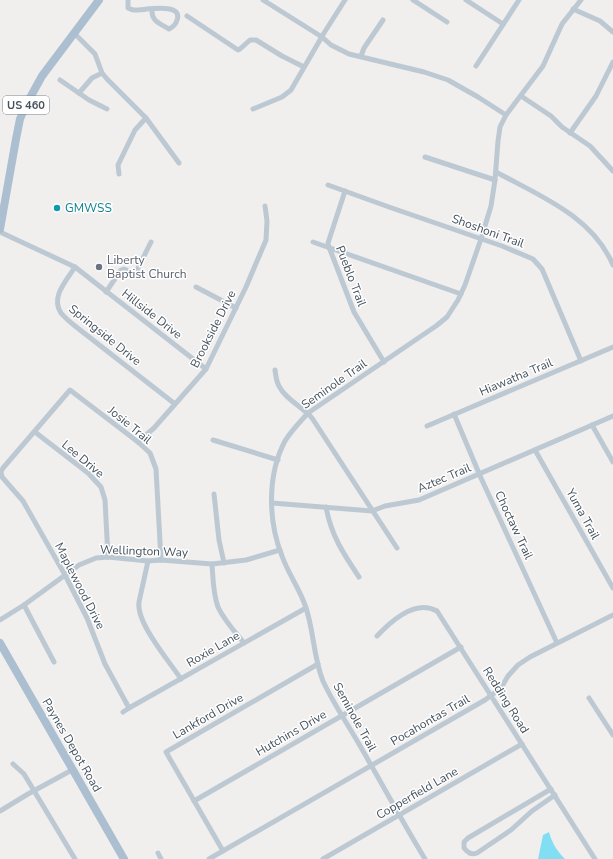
<svg xmlns="http://www.w3.org/2000/svg" width="613" height="859" viewBox="0 0 613 859" font-family="'Nunito Sans',sans-serif">
	<style>
		.water { fill: #82dff3 }
		.lines { fill: none; stroke-linecap: round; stroke-linejoin: round }
		.minor { stroke: #bdc9d2; stroke-width: 5 }
		.primary { stroke: #abbfd0; stroke-width: 8 }
		.culture-dot { fill: #0f9aa8; stroke: #fff; stroke-width: 1.5 }
		.worship-dot { fill: #6b7280; stroke: #fff; stroke-width: 1.5 }
		.labels { text-anchor: middle; dominant-baseline: central; stroke-width: 3; stroke-linejoin: round; paint-order: stroke }
		.shield { fill: #fff; stroke: #7d868e; stroke-width: 1 }
		.shield-label { font-size: 11px; font-weight: bold; fill: #45525d }
		.culture-label { font-size: 12px; fill: #0d838f; stroke: #fff; text-anchor: start }
		.street-label { font-size: 12px; fill: #45525d; stroke: #fff }
		.worship-label { font-size: 12px; fill: #5b616d; stroke: #fff; text-anchor: start }
	</style>
	<rect width="100%" height="100%" fill="#f1eeee"/>
	<!-- water -->
	<path class="water" d="M549 832C552 843 557 851 565 859H538L543 835Z"/>
	<g class="lines">
		<!-- minor -->
		<g class="minor">
			<path d="M128 0V8C130 9 132 10 134 10 141 11 184 1 177 20 176 24 173 27 169 29 159 23 151 21 152 9"/>
			<path d="M263 0 322 37 331 45 349 54 424 72 448 80 478 97 506 115"/>
			<path d="M413 0 447 22"/>
			<path d="M466 0 503 24"/>
			<path d="M573 9 600 21 613 32"/>
			<path d="M187 16 238 50 240 49 250 40H256L282 56 304 67"/>
			<path d="M74 33 95 54 102 73 107 79 146 118 179 163"/>
			<path d="M361 56 364 48 383 20"/>
			<path d="M476 66 519 0"/>
			<path d="M60 80 89 100 107 109"/>
			<path d="M79 93 92 78 102 73"/>
			<path d="M521 96 551 116 562 127 590 146 613 171"/>
			<path d="M253 109 282 97 291 90 324 33 345 0"/>
			<path d="M570 133 596 96 613 62"/>
			<path d="M425 157 495 180"/>
			<path d="M496 172C540 196 592 216 613 265"/>
			<path d="M119 174 118 165 135 130 146 118"/>
			<path d="M328 185 389 207 502 246 533 259 542 269 581 361"/>
			<path d="M345 191 328 243 329 247 354 312 384 362"/>
			<path d="M0 232 75 267 206 369"/>
			<path d="M313 242 461 294"/>
			<path d="M75 267C67 280 50 297 61 313 65 318 70 322 75 326L175 404"/>
			<path d="M196 287 236 308"/>
			<path d="M106 292 121 270 124 269 135 274 151 242"/>
			<path d="M275 370C276 376 276 381 279 386 285 399 303 407 312 418L397 548"/>
			<path d="M454 414 481 478 557 643"/>
			<path d="M592 425 613 462"/>
			<path d="M427 426 613 347"/>
			<path d="M35 432 88 473 101 487 105 500 108 557"/>
			<path d="M213 440 278 460"/>
			<path d="M138 442 154 428 206 369 246 287 266 240 267 221 265 206"/>
			<path d="M535 450 613 588"/>
			<path d="M214 494 219 540 224 563"/>
			<path d="M272 503 372 511 385 506 419 500 613 416"/>
			<path d="M326 507C331 535 343 553 359 577"/>
			<path d="M148 561 139 602C136 623 169 661 181 679"/>
			<path d="M212 564C213 578 213 594 218 607 224 620 235 632 244 643"/>
			<path d="M24 605 54 662"/>
			<path d="M0 620 24 605 79 565 96 558 108 557 148 561 161 560 212 564 246 560 280 550"/>
			<path d="M377 636C391 621 416 599 437 611L595 859"/>
			<path d="M589 698 613 735"/>
			<path d="M129 708 306 608"/>
			<path d="M123 712 129 708 105 664 87 618 65 575 23 501 2 477 1 472 3 468 70 390 138 442 150 453 156 469 161 560"/>
			<path d="M13 764 24 774 75 859"/>
			<path d="M551 789 468 838 464 842V848C468 853 471 855 477 853L511 830 532 811 555 795"/>
			<path d="M194 801 461 647"/>
			<path d="M0 811 28 794 72 770"/>
			<path d="M223 851 166 752 318 664"/>
			<path d="M158 853 161 859"/>
			<path d="M209 859 485 700 501 688 508 676 518 665 530 657 613 615"/>
			<path d="M323 859 522 744"/>
			<path d="M425 859C402 821 381 782 359 744 347 723 333 703 323 681 313 657 314 629 305 605 299 588 288 573 282 556 268 521 267 475 285 441 291 431 300 422 308 413L436 326 447 317 458 300 465 285 481 239 491 206 495 180 498 141 500 127 506 115 543 66 562 24 581 0"/>
		</g>
		<!-- primary -->
		<g class="primary">
			<path d="M0 229 16 139 20 119 26 105 42 76 99 0"/>
			<path d="M0 643 124 859"/>
		</g>
	</g>
	<!-- markers -->
	<circle class="culture-dot" cx="57" cy="208" r="4"/>
	<circle class="worship-dot" cx="99" cy="267" r="4"/>
	<g class="labels">
		<!-- shield labels -->
		<rect class="shield" x="3" y="96" width="46" height="18" rx="3"/>
		<g class="shield-label">
			<text x="26" y="105">US 460</text>
		</g>
		<!-- culture labels -->
		<g class="culture-label">
			<text x="65" y="208">GMWSS</text>
		</g>
		<!-- street labels -->
		<g class="street-label">
			<text transform="translate(488 231) rotate(20)">Shoshoni Trail</text>
			<text transform="translate(351 276) rotate(69)">Pueblo Trail</text>
			<text transform="translate(152 314) rotate(38)">Hillside Drive</text>
			<text transform="translate(213 329) rotate(-63)">Brookside Drive</text>
			<text transform="translate(105 335) rotate(39)">Springside Drive</text>
			<text transform="translate(516 377) rotate(-23)">Hiawatha Trail</text>
			<text transform="translate(334 384) rotate(-35)">Seminole Trail</text>
			<text transform="translate(130 425) rotate(39)">Josie Trail</text>
			<text transform="translate(83 459) rotate(40)">Lee Drive</text>
			<text transform="translate(444 478) rotate(-23)">Aztec Trail</text>
			<text transform="translate(583 514) rotate(61)">Yuma Trail</text>
			<text transform="translate(514 525) rotate(65)">Choctaw Trail</text>
			<text transform="translate(144 551) rotate(2)">Wellington Way</text>
			<text transform="translate(80 586) rotate(63)">Maplewood Drive</text>
			<text transform="translate(213 649) rotate(-30)">Roxie Lane</text>
			<text transform="translate(506 700) rotate(58)">Redding Road</text>
			<text transform="translate(208 716) rotate(-30)">Lankford Drive</text>
			<text transform="translate(355 717) rotate(61)">Seminole Trail</text>
			<text transform="translate(430 720) rotate(-30)">Pocahontas Trail</text>
			<text transform="translate(291 733) rotate(-30)">Hutchins Drive</text>
			<text transform="translate(72 745) rotate(60)">Paynes Depot Road</text>
			<text transform="translate(417 793) rotate(-30)">Copperfield Lane</text>
		</g>
		<!-- worship labels -->
		<g class="worship-label">
			<text x="107" y="260">Liberty<tspan x="107" dy="14">Baptist Church</tspan></text>
		</g>
	</g>
</svg>
